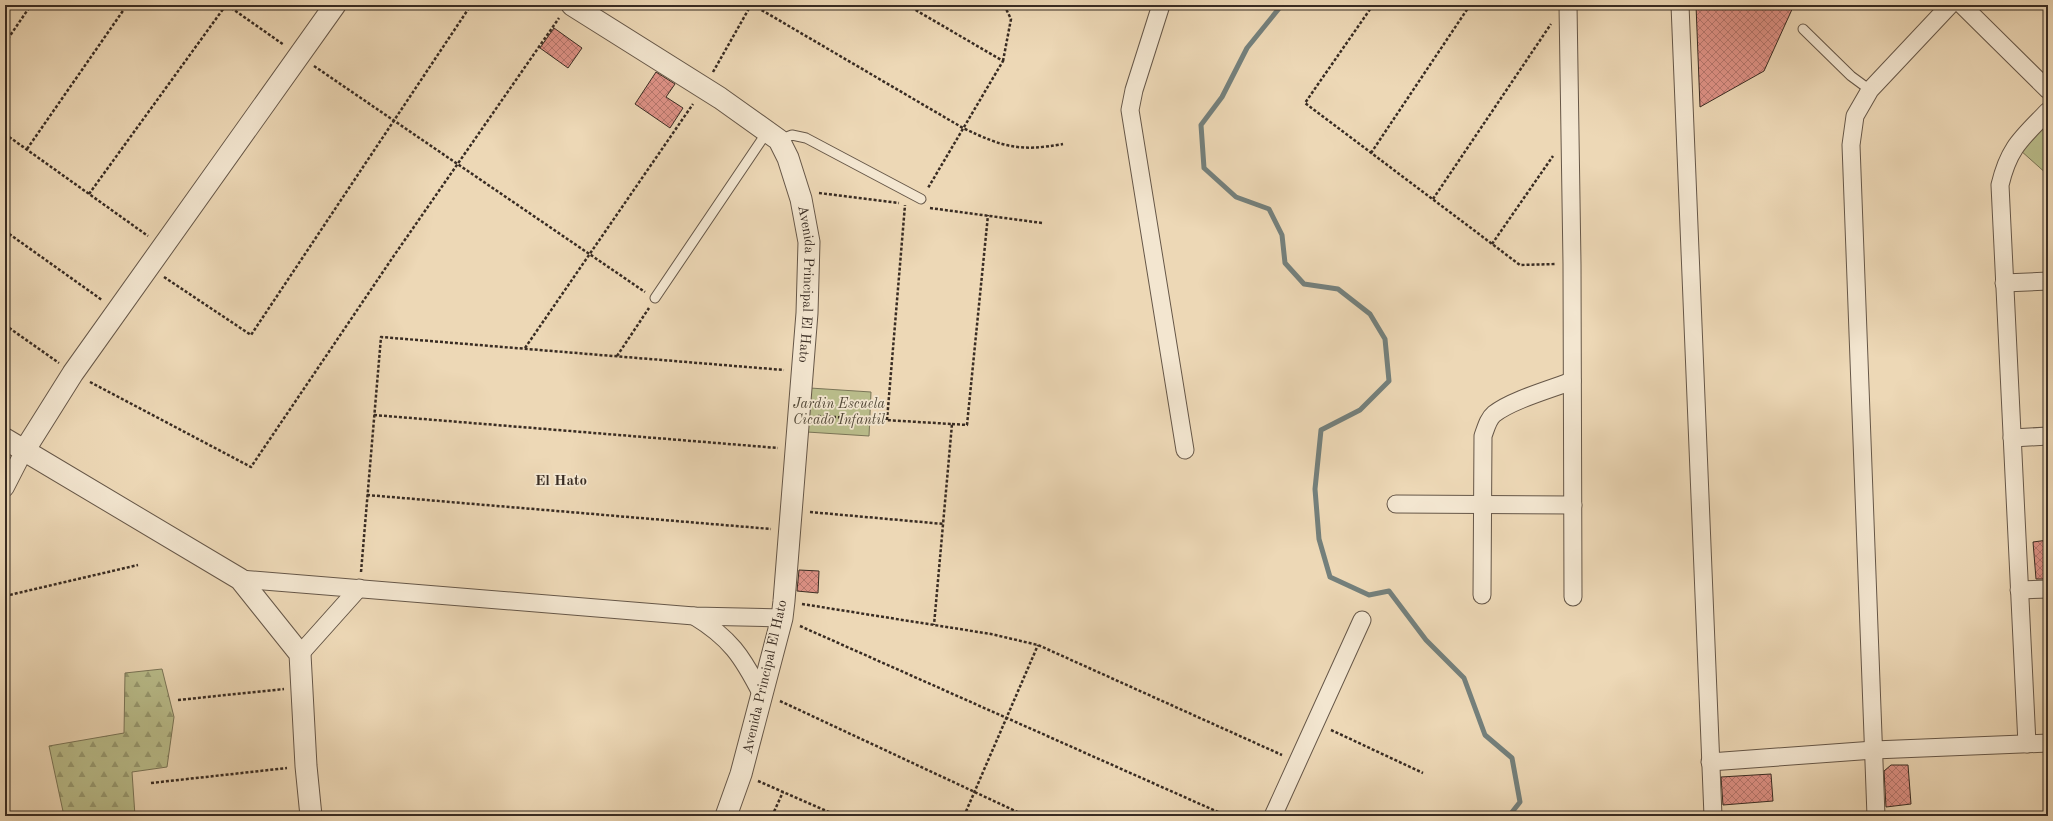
<svg xmlns="http://www.w3.org/2000/svg" width="2053" height="821" viewBox="0 0 2053 821" font-family="'Old Standard TT',serif">
	<style>
		.green { fill: #babe8c; stroke: #7a7558 }
		.forest { fill: url(#forest-firs); stroke: #7a7558 }
		.lines { fill: none; stroke-linecap: round; stroke-linejoin: round }
		.stream { stroke: #74807c; stroke-width: 5 }
		.building { fill: url(#building-cross-hatch); stroke: #392c23 }
		.service-casing { stroke: #665748; stroke-width: 11 }
		.minor-casing { stroke: #665748; stroke-width: 19 }
		.tertiary-casing { stroke: #665748; stroke-width: 23 }
		.path { stroke: #392c23; stroke-width: 2.5; stroke-dasharray: 3 2; stroke-linecap: butt }
		.service { stroke: #f3e6d0; stroke-width: 9 }
		.minor { stroke: #f3e6d0; stroke-width: 17 }
		.tertiary { stroke: #f3e6d0; stroke-width: 21 }
		.labels { text-anchor: middle; dominant-baseline: central; stroke-width: 3.5; stroke-linejoin: round; paint-order: stroke }
		.street-label { font-size: 14px; fill: #392c23; stroke: #f3e6d0 }
		.park-label { font-size: 14px; font-style: italic; fill: #534938; stroke: #f3e6d0 }
		.neighbourhood-label { font-size: 15px; font-weight: bold; fill: #392c23; stroke: #f3e6d0 }
	</style>
	<defs>
		<pattern id="forest-firs" width="22" height="20" patternUnits="userSpaceOnUse"><rect width="22" height="20" fill="#babe8c"/><path d="M5 1l3.5 6h-7zM16 11l3.5 6h-7z" fill="#989b72"/></pattern>
		<pattern id="building-cross-hatch" width="8" height="8" patternUnits="userSpaceOnUse"><rect width="8" height="8" fill="#df9287"/><path d="M0 0l8 8M0 8l8-8" fill="none" stroke="#b6776e"/></pattern>
	</defs>
	<rect width="100%" height="100%" fill="#edd8b6"/>
	<filter id="stains"><feTurbulence type="fractalNoise" baseFrequency=".005" numOctaves="4"/><feColorMatrix values="0 0 0 0 .2 0 0 0 0 .09 0 0 0 0 .02 0 0 0 .5 -.17"/></filter>
	<radialGradient id="worn" r=".72"><stop offset=".6" stop-color="#630" stop-opacity="0"/><stop offset="1" stop-color="#630" stop-opacity=".3"/></radialGradient>
	<!-- green -->
	<g class="green">
		<path d="M2048 119V175L2020 150Z"/>
		<path d="M810 388 871 392 869 436 807 432Z"/>
	</g>
	<!-- forest -->
	<path class="forest" d="M162 669 174 717 167 767 132 772 135 816H64L49 746 124 733 125 673Z"/>
	<g class="lines">
		<!-- stream -->
		<path class="stream" d="M1285 5 1281 6 1247 48 1222 97 1201 125 1204 168 1236 197 1269 209 1282 235 1285 263 1304 284 1338 289 1370 314 1385 339 1389 381 1360 410 1321 430 1315 489 1319 539 1330 577 1369 595 1389 591 1426 640 1464 678 1485 735 1512 758 1520 802 1509 816"/>
	</g>
	<!-- building -->
	<g class="building">
		<path d="M1696 5H1794L1764 71 1700 107Z"/>
		<path d="M554 28 582 48 568 68 540 48Z"/>
		<path d="M656 72 675 84 666 97 683 108 670 128 635 104Z"/>
		<path d="M2048 540V579H2036L2033 542Z"/>
		<path d="M799 570 819 571 818 593 797 591Z"/>
		<path d="M1891 765H1908L1911 804 1886 807 1884 771Z"/>
		<path d="M1771 774 1773 801 1723 805 1721 777Z"/>
	</g>
	<g class="lines">
		<!-- service casing -->
		<g class="service-casing">
			<g id="service">
				<path d="M1803 29 1851 76 1870 90"/>
				<path d="M779 140 792 135 806 138 921 199"/>
				<path d="M655 298 767 132"/>
			</g>
		</g>
		<!-- minor casing -->
		<g class="minor-casing">
			<g id="minor">
				<path d="M1161 5 1134 90 1130 110 1185 450"/>
				<path d="M1568 5 1572 264 1573 597"/>
				<path d="M1680 5 1713 816"/>
				<path d="M1962 5 2048 90"/>
				<path d="M2004 283 2048 281"/>
				<path d="M2012 438 2048 436"/>
				<path d="M5 488 24 451"/>
				<path d="M1396 504 1573 505"/>
				<path d="M240 579 694 616 782 618"/>
				<path d="M2019 590 2048 589"/>
				<path d="M1482 595 1483 436C1486 428 1488 419 1494 414 1512 400 1551 389 1572 381"/>
				<path d="M694 616C730 638 742 656 761 693"/>
				<path d="M300 654 359 588"/>
				<path d="M2027 744 2000 185C2009 147 2022 138 2048 111"/>
				<path d="M1710 762 1874 750 2048 743"/>
				<path d="M1273 816 1362 620"/>
				<path d="M1876 816 1851 145 1855 116 1870 90 1950 5"/>
			</g>
		</g>
		<!-- tertiary casing -->
		<g class="tertiary-casing">
			<g id="tertiary">
				<path id="s1" d="M572 5 720 98 779 140 788 158 801 199 809 242 807 313 784 601 782 618 741 774 726 816"/>
				<path d="M5 439 240 579 300 654 306 766 311 816"/>
				<path d="M24 451 73 373 335 5"/>
			</g>
		</g>
		<!-- path -->
		<g class="path">
			<path d="M227 5 284 45"/>
			<path d="M753 5 963 128C1003 147 1019 152 1063 144"/>
			<path d="M907 5 1003 61 928 188"/>
			<path d="M1373 5 1305 103 1520 265 1556 264"/>
			<path d="M5 43 31 5"/>
			<path d="M1003 61 1011 19 1004 5"/>
			<path d="M314 66 645 292"/>
			<path d="M713 72 751 5"/>
			<path d="M5 134 148 236"/>
			<path d="M27 149 127 5"/>
			<path d="M1371 153 1470 5"/>
			<path d="M819 193 899 203"/>
			<path d="M89 194 226 5"/>
			<path d="M1433 199 1551 24"/>
			<path d="M930 208 1042 223"/>
			<path d="M5 231 102 300"/>
			<path d="M1492 244 1553 156"/>
			<path d="M164 277 251 335 471 5"/>
			<path d="M5 325 59 363"/>
			<path d="M525 348 693 104"/>
			<path d="M617 356 649 308"/>
			<path d="M90 382 251 467 393 257 559 18"/>
			<path d="M374 415 778 448"/>
			<path d="M818 416 952 424 934 625"/>
			<path d="M887 420 905 205"/>
			<path d="M952 424 967 425 988 215"/>
			<path d="M367 495 771 529"/>
			<path d="M810 512 944 524"/>
			<path d="M361 572 381 337 784 370"/>
			<path d="M5 596 138 565"/>
			<path d="M802 604 991 634 1038 645 1282 755"/>
			<path d="M800 626 1227 816"/>
			<path d="M178 700 284 689"/>
			<path d="M780 701 1026 816"/>
			<path d="M1331 730 1423 773"/>
			<path d="M758 781 838 816"/>
			<path d="M151 783 287 768"/>
			<path d="M772 816 783 792"/>
			<path d="M964 816 1038 645"/>
		</g>
		<!-- service -->
		<use href="#service" class="service"/>
		<!-- minor -->
		<use href="#minor" class="minor"/>
		<!-- tertiary -->
		<use href="#tertiary" class="tertiary"/>
	</g>
	<g class="labels">
		<!-- street labels -->
		<g class="street-label">
			<text stroke="none"><textPath href="#s1" startOffset="396">Avenida Principal El Hato</textPath></text>
			<text transform="translate(765 677) rotate(-77)">Avenida Principal El Hato</text>
		</g>
		<!-- park labels -->
		<g class="park-label">
			<text x="839" y="404">Jardin Escuela<tspan x="839" dy="16">Cicado Infantil</tspan></text>
		</g>
		<!-- neighbourhood labels -->
		<g class="neighbourhood-label">
			<text x="561" y="481">El Hato</text>
		</g>
	</g>
	<!-- margin -->
	<rect width="2053" height="821" fill="none" stroke="#edd8b6" stroke-width="20"/>
	<rect x="6" y="6" width="2041" height="809" fill="none" stroke="#392c23" stroke-width="2"/>
	<rect x="10" y="10" width="2033" height="801" fill="none" stroke="#392c23"/>
	<rect width="100%" height="100%" filter="url(#stains)"/>
	<rect width="100%" height="100%" fill="url(#worn)"/>
</svg>
